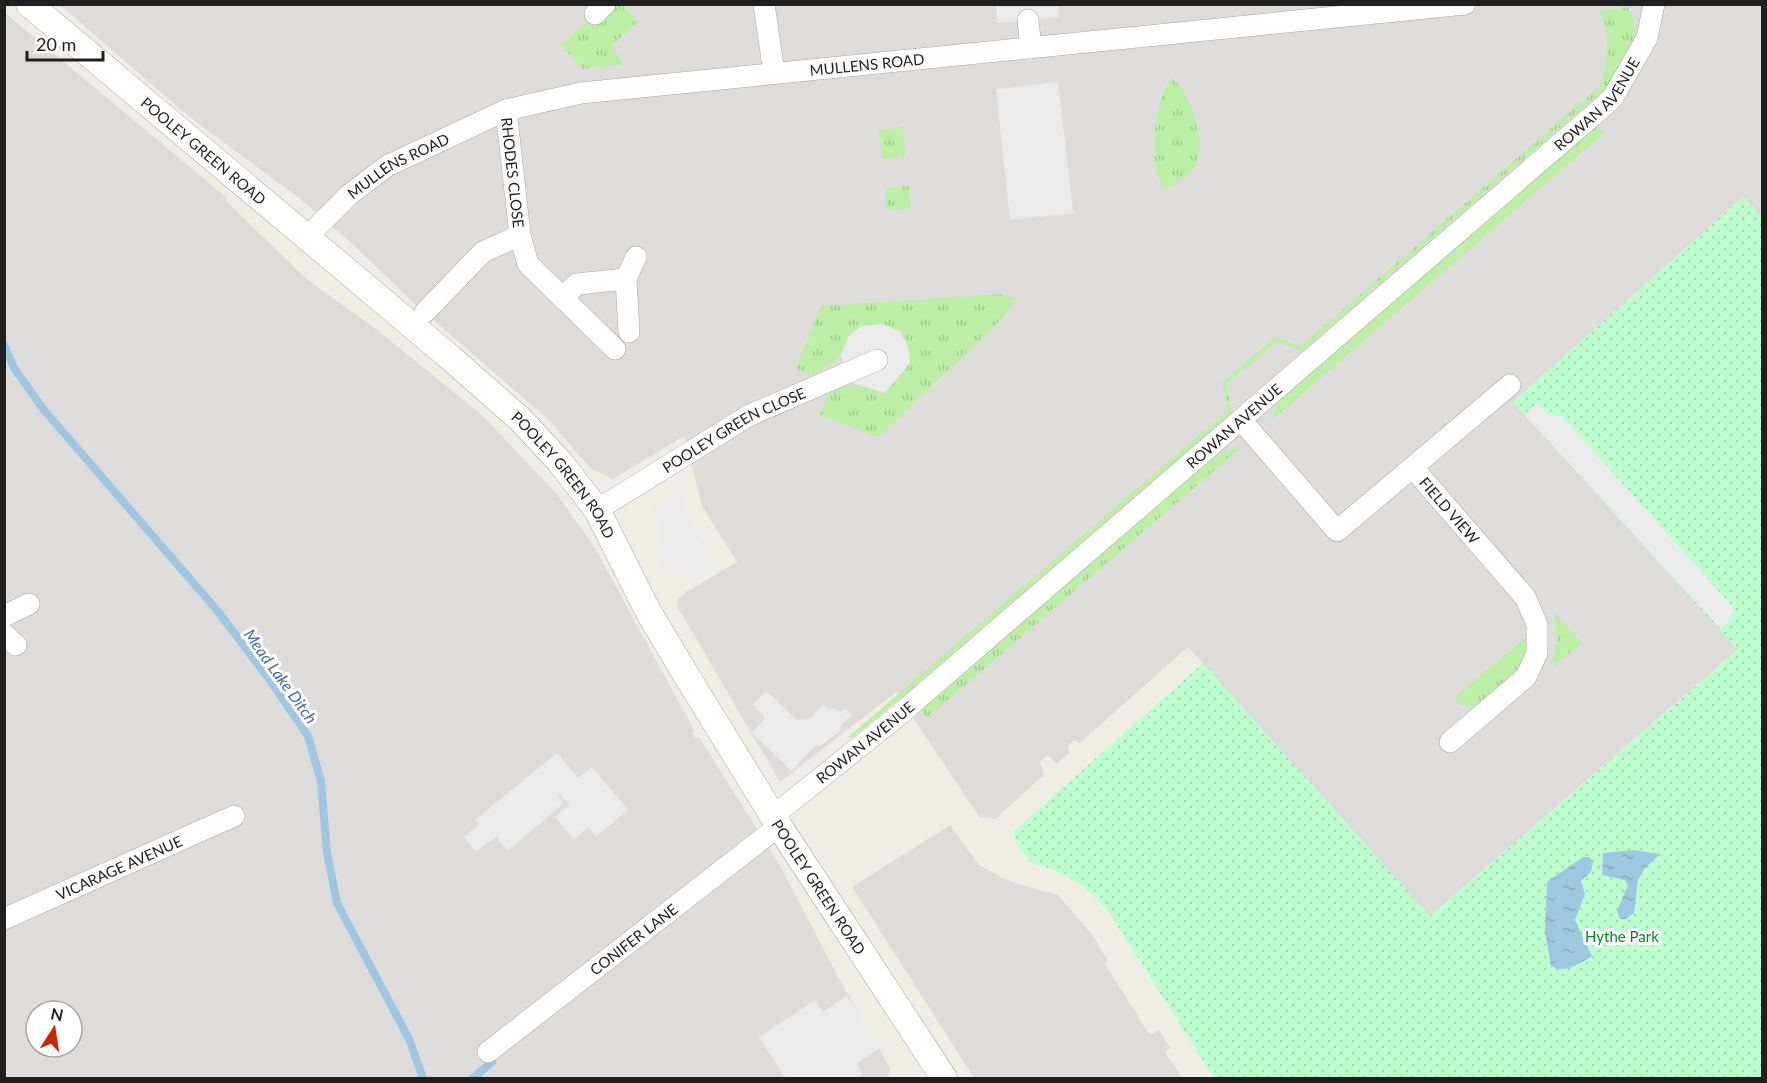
<svg xmlns="http://www.w3.org/2000/svg" width="1767" height="1083" viewBox="0 0 1767 1083" font-family="Lato,sans-serif">
	<style>
		.residential { fill: #dddcdb; fill-rule: evenodd }
		.grass { fill: url(#grass-tufts) }
		.park { fill: url(#park-dots) }
		.parking { fill: #ebebeb }
		.water { fill: url(#water-ripples) }
		.lines { fill: none; stroke-linecap: round; stroke-linejoin: round }
		.stream { stroke: #a0c7e2; stroke-width: 8 }
		.minor-casing { stroke: #a6a6a6; stroke-width: 22 }
		.tertiary-casing { stroke: #a6a6a6; stroke-width: 27 }
		.minor { stroke: #fff; stroke-width: 21 }
		.tertiary { stroke: #fff; stroke-width: 26 }
		.labels { text-anchor: middle; dominant-baseline: central; stroke-width: 6; stroke-linejoin: round; paint-order: stroke }
		.street-label { font-size: 15px; fill: #1f1f1f; stroke: #fff }
		.park-label { font-size: 15px; fill: #028825; stroke: #fff }
		.water-label { font-size: 16px; font-style: italic; fill: #4267b7; stroke: #fff }
	</style>
	<defs>
		<pattern id="grass-tufts" width="24" height="20" patternUnits="userSpaceOnUse" patternTransform="scale(1.5)"><rect width="24" height="20" fill="#bcefa5"/><path d="M3 7l-1-3M5 7V3M7 7l1-3M15 17l-1-3M17 17v-4M19 17l1-3" fill="none" stroke="#a1cc8e"/></pattern>
		<pattern id="park-dots" width="8" height="8" patternUnits="userSpaceOnUse" patternTransform="scale(1.5)"><rect width="8" height="8" fill="#bdfece"/><path d="M2 2h.1M6 6h.1" fill="none" stroke="#a2d9b0" stroke-width="1.8" stroke-linecap="round"/></pattern>
		<pattern id="water-ripples" width="26" height="14" patternUnits="userSpaceOnUse" patternTransform="scale(1.5)"><rect width="26" height="14" fill="#a0c7e2"/><path d="M2 4q2-2 4 0t4 0M15 11q2-2 4 0t4 0" fill="none" stroke="#89aac1"/></pattern>
	</defs>
	<rect width="100%" height="100%" fill="#f0eee4"/>
	<!-- residential -->
	<g class="residential">
		<path d="M60 5H1762V217L1743 197 1513 402 1738 649 1430 916 1188 647 1080 743 1074 740 1068 746 1069 753 1056 764 1048 755 1040 762 1044 775 995 819 979 817 896 692 780 782 677 606 678 599 686 592 737 562 702 506 684 436 613 479 590 468 551 422 415 304 349 241 299 198 187 115Z"/>
		<path d="M4 12 227 198 225 200 308 280 376 329 482 415 556 493 595 548 694 730 692 734 695 738 699 737 781 867 836 973 890 1068 888 1078H5ZM36 1011H72V1047H36Z"/>
		<path d="M950 825 979 865 1011 882 1058 895 1090 932 1108 960 1105 964 1150 1035 1159 1030 1170 1048 1165 1052 1182 1078H974L852 887Z"/>
	</g>
	<!-- grass -->
	<g class="grass">
		<path d="M605 5H622L638 22 611 46 624 64 582 69 561 45Z"/>
		<path d="M1628 7C1647 35 1621 62 1607 87L1302 351 1277 342 1226 384 1232 413 901 698 853 737 847 738 1227 411 1222 383 1275 337 1301 346 1600 86C1607 61 1613 33 1598 11Z"/>
		<path d="M1171 77C1191 93 1209 144 1194 168 1189 176 1176 182 1168 188L1163 186C1147 163 1155 99 1171 77Z"/>
		<path d="M1596 124 1604 133 1272 420 1279 398Z"/>
		<path d="M903 127 906 156 882 159 879 130Z"/>
		<path d="M909 186 911 208 887 211 885 188Z"/>
		<path d="M1000 294 1016 298 1005 316 878 437 820 415 831 389C854 381 863 387 885 393L848 337C839 362 833 364 809 376L796 368 821 306Z"/>
		<path d="M1231 449H1239L927 718 920 708 1219 453Z"/>
		<path d="M1556 614 1582 643 1555 665 1553 662 1557 639 1554 616Z"/>
		<path d="M1526 637C1528 671 1501 686 1478 706L1460 705 1454 698Z"/>
	</g>
	<!-- park -->
	<path class="park" d="M1743 197 1762 217V1078H1214L1108 911C1085 885 1065 871 1031 863L1015 842 1014 831 1203 663 1430 916 1738 650 1513 402Z"/>
	<!-- parking -->
	<g class="parking">
		<path d="M996 5H1058L1059 17 997 23Z"/>
		<path d="M1058 82 1073 213 1010 220 996 89Z"/>
		<path d="M883 324 901 332 908 346 910 363 885 393 853 383 841 355 848 337 861 326Z"/>
		<path d="M1537 403 1549 415 1562 416 1733 607 1732 619 1721 629 1525 415Z"/>
		<path d="M678 492 717 567 694 580 684 566 668 573 655 550 662 545 653 508Z"/>
		<path d="M766 691 797 720 811 718 823 705 829 710 834 708 840 712 846 709 852 715 842 724 840 731 822 745 814 747 792 771 752 733 765 718 753 704Z"/>
		<path d="M557 753 578 778 592 767 628 810 596 837 588 827 574 839 555 817 569 805 560 794 558 796 564 803 507 851 496 836 476 852 464 837 479 825 475 820Z"/>
		<path d="M847 996 882 1047 857 1063 862 1075 857 1078H785L759 1037 815 1000 823 1012Z"/>
	</g>
	<!-- water -->
	<g class="water">
		<path d="M1634 850 1660 854 1645 868 1638 880 1634 913 1626 919H1620L1617 911 1628 885 1625 880 1602 875 1603 853Z"/>
		<path d="M1583 857H1589L1593 862 1591 872 1581 881 1585 894 1575 920 1592 956C1579 964 1565 974 1551 966L1545 931 1547 882Z"/>
	</g>
	<g class="lines">
		<!-- stream -->
		<g class="stream">
			<path d="M4 345 14 368 44 410 216 609 267 676 308 736 321 781 327 852 337 903 409 1039 423 1078"/>
			<path d="M473 1078 492 1062"/>
		</g>
		<!-- minor casing -->
		<g class="minor-casing">
			<g id="minor">
				<path d="M764 4 774 73"/>
				<path d="M595 14 605 4"/>
				<path d="M1028 20 1031 48"/>
				<path id="s1" d="M506 110 520 235 528 264 615 349"/>
				<path id="s2" d="M307 237 349 195 387 166 506 110 581 93 1465 4"/>
				<path d="M562 298 577 284 626 279"/>
				<path d="M425 312 483 252 520 235"/>
				<path d="M629 332 626 279 636 257"/>
				<path d="M1241 420 1337 531 1510 385"/>
				<path id="s3" d="M1413 468 1525 597 1537 624V653L1526 677 1450 742"/>
				<path id="s4" d="M597 510 748 416 877 360"/>
				<path d="M4 616 29 604"/>
				<path d="M4 634 16 645"/>
				<path id="s5" d="M773 816 899 715 1605 105 1613 97 1647 38 1654 4"/>
				<path id="s6" d="M4 919 234 816"/>
				<path id="s7" d="M488 1052 779 826"/>
			</g>
		</g>
		<!-- tertiary casing -->
		<g class="tertiary-casing">
			<g id="tertiary">
				<path id="s8" d="M29 4 446 354 520 419 560 462 597 510 649 613 683 670 779 826 944 1078"/>
			</g>
		</g>
		<!-- minor -->
		<use href="#minor" class="minor"/>
		<!-- tertiary -->
		<use href="#tertiary" class="tertiary"/>
	</g>
	<g class="labels">
		<!-- street labels -->
		<g class="street-label">
			<text stroke="none"><textPath href="#s2" startOffset="603">MULLENS ROAD</textPath></text>
			<text stroke="none"><textPath href="#s5" startOffset="1090">ROWAN AVENUE</textPath></text>
			<text stroke="none"><textPath href="#s8" startOffset="228">POOLEY GREEN ROAD</textPath></text>
			<text stroke="none"><textPath href="#s2" startOffset="117">MULLENS ROAD</textPath></text>
			<text stroke="none"><textPath href="#s1" startOffset="63">RHODES CLOSE</textPath></text>
			<text stroke="none"><textPath href="#s5" startOffset="604">ROWAN AVENUE</textPath></text>
			<text stroke="none"><textPath href="#s4" startOffset="159">POOLEY GREEN CLOSE</textPath></text>
			<text stroke="none"><textPath href="#s8" startOffset="714">POOLEY GREEN ROAD</textPath></text>
			<text stroke="none"><textPath href="#s3" startOffset="56">FIELD VIEW</textPath></text>
			<text stroke="none"><textPath href="#s5" startOffset="118">ROWAN AVENUE</textPath></text>
			<text stroke="none"><textPath href="#s6" startOffset="126">VICARAGE AVENUE</textPath></text>
			<text stroke="none"><textPath href="#s8" startOffset="1200">POOLEY GREEN ROAD</textPath></text>
			<text stroke="none"><textPath href="#s7" startOffset="184">CONIFER LANE</textPath></text>
		</g>
		<!-- park labels -->
		<g class="park-label">
			<text x="1622" y="936">Hythe Park</text>
		</g>
		<!-- water labels -->
		<g class="water-label">
			<text transform="translate(281 676) rotate(54)">Mead Lake Ditch</text>
		</g>
	</g>
	<!-- border -->
	<rect width="1767" height="1083" fill="none" stroke="#1f1f1f" stroke-width="12"/>
	<!-- north arrow -->
	<g transform="translate(54 1029) rotate(12)"><circle r="28" fill="#ffffff" stroke="#a5a5a5" stroke-width="1.5"/>
	<path d="M0-4.5L10 22L0 15L-10 22Z" fill="#cd2500"/>
	<text y="-9" font-size="16" font-weight="bold" text-anchor="middle" fill="#1f1f1f">N</text>
	</g>
	<!-- scale -->
	<path d="M27 51v9h76v-9" fill="none" stroke="#1f1f1f" stroke-width="3"/>
	<text x="36" y="51" font-size="18" fill="#1f1f1f" stroke="#ffffff" stroke-width="4.5" paint-order="stroke">20 m</text>
</svg>
